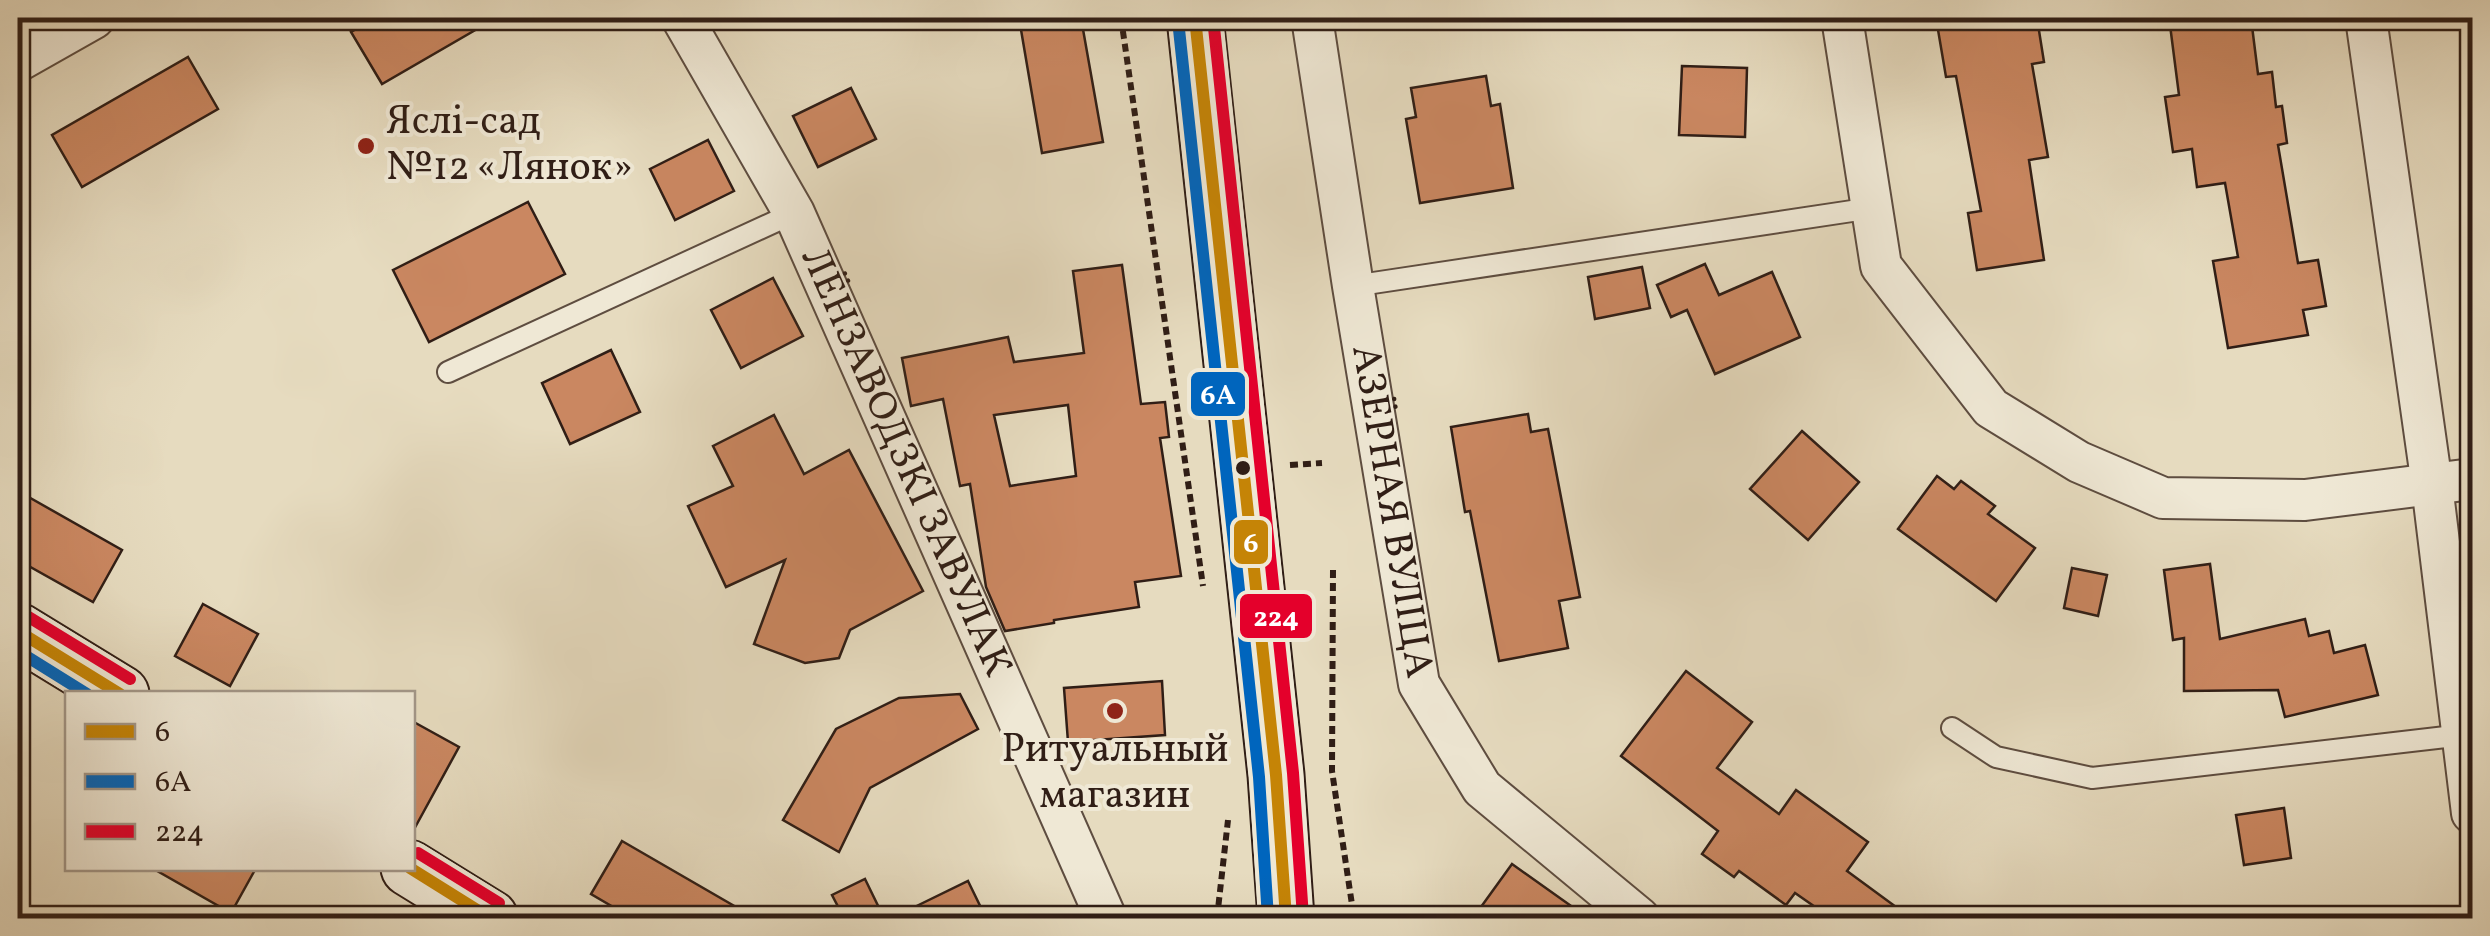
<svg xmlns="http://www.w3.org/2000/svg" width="2490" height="936" viewBox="0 0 2490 936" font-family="Vollkorn,serif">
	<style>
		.building { fill: #ca8761; stroke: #301e16; stroke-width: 2.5; fill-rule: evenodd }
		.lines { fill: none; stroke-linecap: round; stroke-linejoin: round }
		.lane-casing { stroke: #5e4d40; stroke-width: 24 }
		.street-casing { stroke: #5e4d40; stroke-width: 44 }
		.secondary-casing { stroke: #301e16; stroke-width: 59 }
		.path { stroke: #301e16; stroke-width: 6; stroke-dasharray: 8 5; stroke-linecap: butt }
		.lane { stroke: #efe8d5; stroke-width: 20 }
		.street { stroke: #efe8d5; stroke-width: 40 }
		.secondary { stroke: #efe8d5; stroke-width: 55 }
		.bus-1-casing { stroke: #efe8d5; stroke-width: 20 }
		.bus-2-casing { stroke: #efe8d5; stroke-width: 20 }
		.bus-3-casing { stroke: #efe8d5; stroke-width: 20 }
		.bus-1 { stroke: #c58406; stroke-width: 12 }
		.bus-2 { stroke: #0065bd; stroke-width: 12 }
		.bus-3 { stroke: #e4002b; stroke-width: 12 }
		.poi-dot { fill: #8f2418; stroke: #efe8d5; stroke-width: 4 }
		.bus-dot { fill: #301e16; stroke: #efe8d5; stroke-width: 4 }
		.labels { text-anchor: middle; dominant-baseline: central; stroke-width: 8; stroke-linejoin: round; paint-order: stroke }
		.poi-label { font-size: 40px; fill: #301e16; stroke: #efe8d5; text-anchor: start }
		.street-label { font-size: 40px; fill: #301e16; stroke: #efe8d5 }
		.line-badge { stroke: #efe8d5; stroke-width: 4 }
		.badge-label { font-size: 28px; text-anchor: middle; font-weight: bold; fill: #fff }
	</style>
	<rect width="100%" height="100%" fill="#e6dbbf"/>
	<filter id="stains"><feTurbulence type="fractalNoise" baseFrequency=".002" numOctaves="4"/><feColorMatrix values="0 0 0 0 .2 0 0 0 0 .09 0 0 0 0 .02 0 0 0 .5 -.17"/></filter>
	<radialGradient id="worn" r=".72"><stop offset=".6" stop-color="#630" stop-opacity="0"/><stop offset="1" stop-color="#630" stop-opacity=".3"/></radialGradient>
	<!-- building -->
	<g class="building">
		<path d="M376 18H496L382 84 351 32Z"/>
		<path d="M1019 18H1081L1103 142 1042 153Z"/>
		<path d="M1936 18H2037L2044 62 2032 64 2048 157 2029 160 2044 260 1977 270 1968 213 1981 211 1956 76 1946 77Z"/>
		<path d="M2228 18H2251L2258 74 2272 72 2276 107 2282 106 2287 143 2278 145 2298 263 2318 260 2326 306 2303 310 2308 335 2228 348 2213 261 2238 257 2225 183 2197 187 2192 149 2173 152 2165 97 2179 95 2170 25Z"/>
		<path d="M188 57 218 109 82 187 52 135Z"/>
		<path d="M1682 66 1747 68 1745 137 1679 135Z"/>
		<path d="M1486 76 1491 106 1500 104 1513 188 1420 203 1406 119 1416 117 1411 88Z"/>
		<path d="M851 88 876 139 818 167 793 116Z"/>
		<path d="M708 140 734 191 675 220 650 169Z"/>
		<path d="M528 202 565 274 429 342 393 270Z"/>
		<path d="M1705 264 1719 295 1772 272 1800 337 1715 374 1687 310 1671 317 1657 285Z"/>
		<path d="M1122 265 1141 404 1165 402 1169 437 1160 438 1181 576 1135 582 1139 607 1054 620V623L1005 631 986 587 970 484 960 486 943 399 911 406 902 358 1008 337 1014 362 1084 353 1073 271ZM1068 405 1076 476 1010 486 994 415Z"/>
		<path d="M1642 267 1650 308 1595 319 1588 277Z"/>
		<path d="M773 278 803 336 741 368 711 310Z"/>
		<path d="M611 350 640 412 570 444 542 383Z"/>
		<path d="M1528 414 1531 432 1548 429 1580 597 1559 601 1568 648 1499 661 1470 511 1465 512 1451 427Z"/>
		<path d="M774 415 804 474 849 450 923 591 850 630 839 658 805 663 754 644 785 560 726 587 688 506 733 486 713 446Z"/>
		<path d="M1802 431 1859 482 1808 540 1750 489Z"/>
		<path d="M1937 476 1954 489 1961 481 1995 506 1988 514 2035 548 1996 601 1898 529Z"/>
		<path d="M18 491 122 550 93 602 18 560Z"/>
		<path d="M2210 564 2220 639 2305 619 2309 636 2329 631 2334 653 2365 645 2378 695 2285 717 2278 690 2184 691V638L2173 640 2164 570Z"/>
		<path d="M2072 568 2107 575 2098 616 2064 608Z"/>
		<path d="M203 604 258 634 230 686 175 656Z"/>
		<path d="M1686 671 1752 722 1717 768 1779 814 1796 790 1868 842 1847 871 1911 918H1831L1795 893 1786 905 1739 871 1734 877 1702 854 1718 831 1621 756Z"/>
		<path d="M1162 681 1165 735 1068 742 1064 688Z"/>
		<path d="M960 694 978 729 870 788 839 852 783 820 836 729 899 698Z"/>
		<path d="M412 721 459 747 412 833Z"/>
		<path d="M2284 808 2291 858 2244 865 2236 815Z"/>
		<path d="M622 841 755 918H632L591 894Z"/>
		<path d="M1512 864 1588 918H1473Z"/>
		<path d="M152 868H256L231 913Z"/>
		<path d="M865 879 884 918H844L832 895Z"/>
		<path d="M968 881 986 918H892Z"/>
	</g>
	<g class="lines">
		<!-- lane casing -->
		<g class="lane-casing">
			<g id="lane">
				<path d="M1353 286 1872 208"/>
				<path d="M448 372 794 213"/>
				<path d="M1952 728 1996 757 2092 778 2463 735"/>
			</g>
		</g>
		<!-- street casing -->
		<g class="street-casing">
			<g id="street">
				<path id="s1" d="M682 18 794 213 1106 918"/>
				<path id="s2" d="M1312 18 1353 286 1419 684 1482 788 1639 918"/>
				<path d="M1842 18 1881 266 1991 408 2079 462 2163 498 2305 500 2472 479"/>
				<path d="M2366 18 2432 485 2472 813"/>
				<path d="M18 61 94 18"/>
			</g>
		</g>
		<!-- secondary casing -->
		<g class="secondary-casing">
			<g id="secondary">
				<path d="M1195 18 1276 775 1286 918"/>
				<path d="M18 631 121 694"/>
				<path d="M409 868 490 918"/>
			</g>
		</g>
		<!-- path -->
		<g class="path">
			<path d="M1121 18 1203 586"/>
			<path d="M1290 465 1322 463"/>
			<path d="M1333 570 1332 771 1354 918"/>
			<path d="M1217 918 1228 820"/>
		</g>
		<!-- lane -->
		<use href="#lane" class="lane"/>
		<!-- street -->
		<use href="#street" class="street"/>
		<!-- secondary -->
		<use href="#secondary" class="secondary"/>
		<!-- bus-1 casing -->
		<g class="bus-1-casing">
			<g id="bus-1">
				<path d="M1195 18 1276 775 1286 918"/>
				<path d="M18 631 120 694"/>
				<path d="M410 868 490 918"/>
			</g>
		</g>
		<!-- bus-2 casing -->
		<g class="bus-2-casing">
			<g id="bus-2">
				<path d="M1178 20 1259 777 1268 918"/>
				<path d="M18 651 87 694"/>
			</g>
		</g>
		<!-- bus-3 casing -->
		<g class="bus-3-casing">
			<g id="bus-3">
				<path d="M1213 18 1293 773 1303 917"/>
				<path d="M27 616 130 679"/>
				<path d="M418 853 499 903"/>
			</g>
		</g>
		<!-- bus-1 -->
		<use href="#bus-1" class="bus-1"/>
		<!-- bus-2 -->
		<use href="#bus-2" class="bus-2"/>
		<!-- bus-3 -->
		<use href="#bus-3" class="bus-3"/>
	</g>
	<!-- markers -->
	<g class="poi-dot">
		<circle cx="366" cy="146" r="10"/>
		<circle cx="1115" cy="711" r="10"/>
	</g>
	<circle class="bus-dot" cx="1243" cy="468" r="9"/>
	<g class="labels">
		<!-- poi labels -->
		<g class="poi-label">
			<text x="386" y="123">Яслі-сад<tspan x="386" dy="46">№12 «Лянок»</tspan></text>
			<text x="1115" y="751" text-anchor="middle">Ритуальный<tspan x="1115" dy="46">магазин</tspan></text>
		</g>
		<!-- street labels -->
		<g class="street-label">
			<text stroke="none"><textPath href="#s1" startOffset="498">ЛЁНЗАВОДЗКІ ЗАВУЛАК</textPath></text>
			<text stroke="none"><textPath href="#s2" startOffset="500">АЗЁРНАЯ ВУЛІЦА</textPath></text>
		</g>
	</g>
	<g class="line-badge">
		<rect x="1189" y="370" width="58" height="48" rx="10" fill="#0065bd"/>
		<rect x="1232" y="518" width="38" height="48" rx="10" fill="#c58406"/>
		<rect x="1238" y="592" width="76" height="48" rx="10" fill="#e4002b"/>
	</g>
	<g class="badge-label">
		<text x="1218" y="404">6А</text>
		<text x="1251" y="552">6</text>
		<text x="1276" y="626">224</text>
	</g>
	<!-- margin -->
	<rect width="2490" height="936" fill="none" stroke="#e6dbbf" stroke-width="60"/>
	<rect x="20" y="20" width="2450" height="896" fill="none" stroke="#301e16" stroke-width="5"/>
	<rect x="30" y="30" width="2430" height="876" fill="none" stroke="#301e16" stroke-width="2.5"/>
	<!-- legend -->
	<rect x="65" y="691" width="350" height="180" fill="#efe8d5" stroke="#a39789" stroke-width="2.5"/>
	<rect x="85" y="724" width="50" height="15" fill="#c58406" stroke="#a39789" stroke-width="2.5"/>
	<text x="155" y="741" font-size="30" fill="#301e16">6</text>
	<rect x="85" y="774" width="50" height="15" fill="#0065bd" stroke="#a39789" stroke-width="2.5"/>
	<text x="155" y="791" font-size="30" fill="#301e16">6А</text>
	<rect x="85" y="824" width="50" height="15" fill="#e4002b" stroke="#a39789" stroke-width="2.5"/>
	<text x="155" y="841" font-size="30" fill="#301e16">224</text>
	<rect width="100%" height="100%" filter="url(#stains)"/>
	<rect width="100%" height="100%" fill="url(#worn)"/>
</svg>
